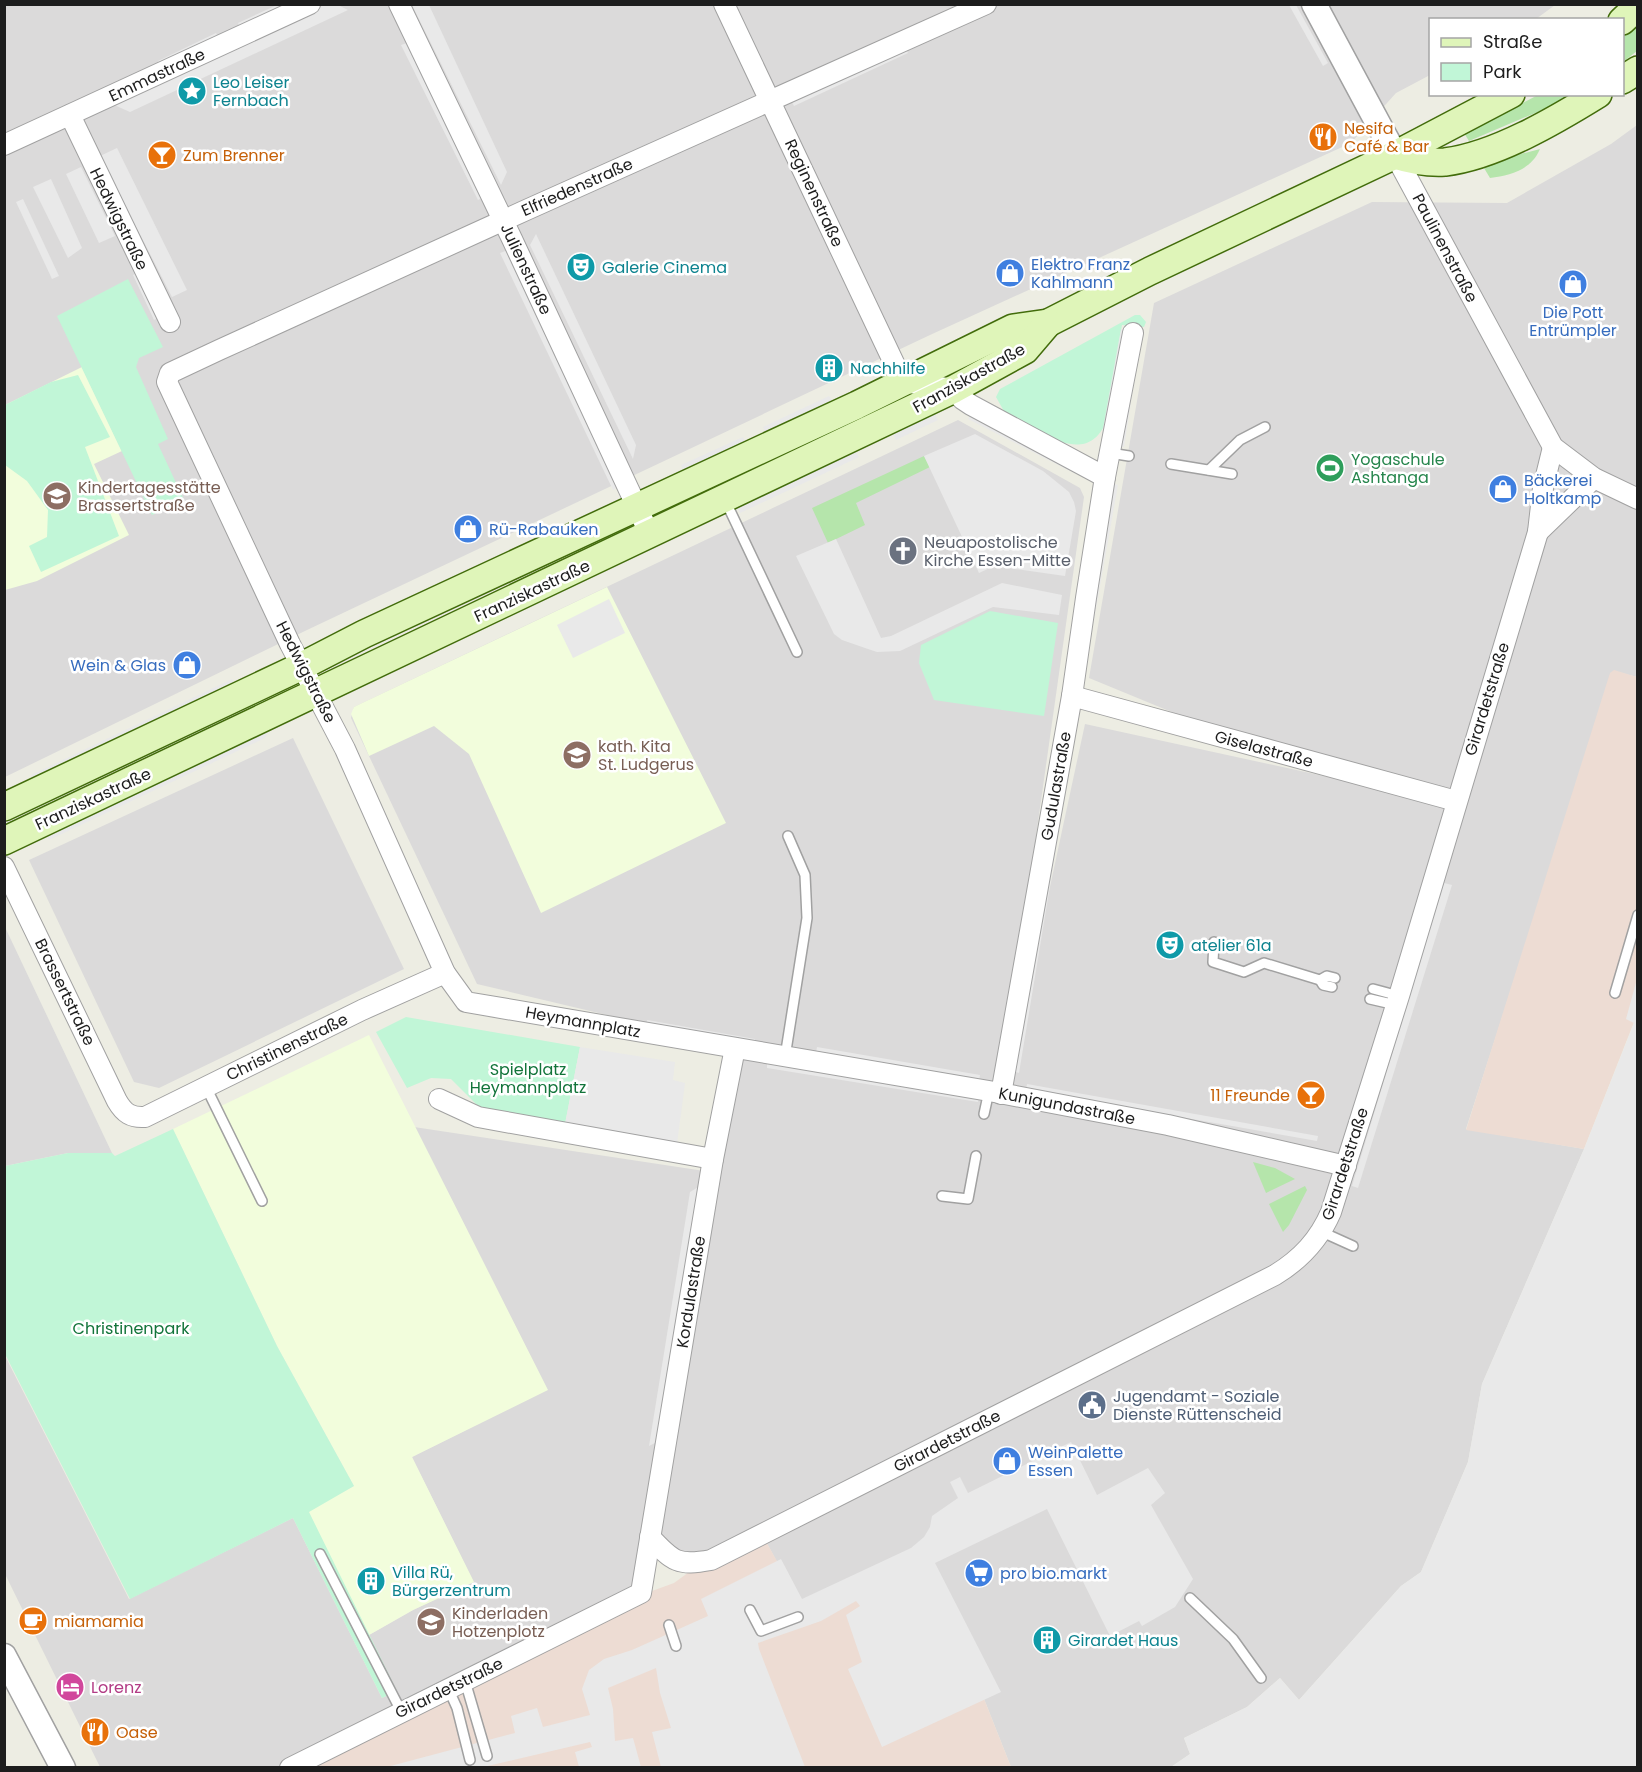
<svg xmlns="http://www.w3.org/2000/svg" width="1642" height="1772" viewBox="0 0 1642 1772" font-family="Poppins,sans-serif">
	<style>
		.residential { fill: #dbdada }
		.commercial { fill: #eddcd3 }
		.education { fill: #f2fddc }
		.grass { fill: #b5e5ab }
		.park { fill: #c1f6d7 }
		.parking { fill: #e9e9e9 }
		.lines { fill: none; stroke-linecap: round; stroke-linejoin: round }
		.service-casing { stroke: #a1a1a1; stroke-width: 12 }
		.minor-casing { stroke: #a1a1a1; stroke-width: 22 }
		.tertiary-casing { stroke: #a1a1a1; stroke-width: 27 }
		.secondary-casing { stroke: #426c0b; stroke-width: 30 }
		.service { stroke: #fff; stroke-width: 9 }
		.minor { stroke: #fff; stroke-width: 20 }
		.tertiary { stroke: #fff; stroke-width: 24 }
		.secondary { stroke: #dff5b9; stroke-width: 27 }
		.labels { text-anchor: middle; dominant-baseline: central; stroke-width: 5; stroke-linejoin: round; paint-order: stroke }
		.street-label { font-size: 16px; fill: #1d1d1d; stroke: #fff }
		.culture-label { font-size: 16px; fill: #0d838f; stroke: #fff; text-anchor: start }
		.food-label { font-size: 16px; fill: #c56008; stroke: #fff; text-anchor: start }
		.shop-label { font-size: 16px; fill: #366cbe; stroke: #fff; text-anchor: start }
		.leisure-label { font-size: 16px; fill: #27864d; stroke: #fff; text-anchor: start }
		.education-label { font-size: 16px; fill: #785e54; stroke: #fff; text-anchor: start }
		.worship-label { font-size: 16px; fill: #5b616d; stroke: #fff; text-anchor: start }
		.park-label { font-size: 16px; fill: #12743a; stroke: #fff }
		.service-label { font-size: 16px; fill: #4e5e75; stroke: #fff; text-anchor: start }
		.hotel-label { font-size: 16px; fill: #b23c85; stroke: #fff; text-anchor: start }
	</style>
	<rect width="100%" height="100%" fill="#edede3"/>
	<!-- residential -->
	<g class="residential">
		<path d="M5 5H1555L1536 19 1430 20V75L1396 93 1351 143 930 335 662 462 307 630 5 777Z"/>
		<path d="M1637 125V677L1614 671 1466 1129 1584 1149 1482 1384 1468 1462 1421 1572 1401 1586 1299 1700 1280 1678 1247 1707 1184 1738 1190 1754 1171 1767H1011L923 1545 800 1604 764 1538 1310 1252 1459 801 1247 743 1089 678 1154 303 1372 202 1507 203 1611 144Z"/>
		<path d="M958 420 1080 488 1084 497 1003 1069 998 1090 754 1050 477 984 351 718 354 707Z"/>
		<path d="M1085 724 1452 804 1344 1163 1006 1091Z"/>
		<path d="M293 738 404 969 159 1088 134 1082 29 860Z"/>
		<path d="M4 925 112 1153H68L5 1166Z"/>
		<path d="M737 1051 804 1062 1344 1169 1306 1248 696 1561 653 1535Z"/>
		<path d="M414 1127 711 1172 637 1591 287 1767H100L5 1574 4 1354 129 1599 293 1518 382 1698 396 1691 369 1635 413 1610 473 1581 412 1457 547 1389Z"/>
	</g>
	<!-- commercial -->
	<g class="commercial">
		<path d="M1614 670 1637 677 1638 979 1627 1019 1634 1022 1584 1149 1466 1130 1610 673Z"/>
		<path d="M764 1538 801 1604 923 1545 1011 1767 295 1768 641 1595 674 1583 696 1567Z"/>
	</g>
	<!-- education -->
	<g class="education">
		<path d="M82 367 122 451 94 464 129 535 37 581 5 590V405Z"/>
		<path d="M607 587 726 823 541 913 469 754 434 726 369 756 351 714 354 707 358 705Z"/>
		<path d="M369 1035 548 1390 412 1457 474 1582 413 1610 369 1635 308 1511 354 1486 277 1346 173 1129Z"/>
	</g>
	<!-- grass -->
	<g class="grass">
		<path d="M1637 24V51L1623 62 1622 37Z"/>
		<path d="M1538 95H1571L1554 105 1469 141 1464 133Z"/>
		<path d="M1540 149C1531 170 1511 175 1490 178L1484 168 1509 157Z"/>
		<path d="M924 456 930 467 856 503 865 525 828 543 812 508Z"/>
		<path d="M1253 1162 1275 1168 1295 1179 1266 1193Z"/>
		<path d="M1305 1186 1307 1190 1289 1225 1283 1232 1269 1204Z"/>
	</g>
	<!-- park -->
	<g class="park">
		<path d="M128 279 163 347 139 358 136 367 168 439 158 444 184 500 152 515 57 316Z"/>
		<path d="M1135 315H1140L1146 322 1144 327 1122 325 1106 422C1086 470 1036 429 1005 413L996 397 1000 389Z"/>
		<path d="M78 375 110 437 85 447 119 536 41 572 29 546 47 537 48 510 27 481 5 465V405L51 382Z"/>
		<path d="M990 611 1058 623 1044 716 934 700 919 663 921 645Z"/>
		<path d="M406 1017 580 1047 565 1124 481 1109 451 1079 431 1078 407 1088 376 1032Z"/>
		<path d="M173 1129 277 1346 354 1486 309 1512 397 1691 382 1698 293 1518 130 1599 5 1354V1166L68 1153H112L115 1156Z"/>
	</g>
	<!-- parking -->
	<g class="parking">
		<path d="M277 5H292L241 29 238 23Z"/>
		<path d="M324 5H338L348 10 130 112 112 104Z"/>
		<path d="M412 5H429L507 172 501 185Z"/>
		<path d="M1289 5H1296L1328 63 1323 66Z"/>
		<path d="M216 33 220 41 162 68 158 61Z"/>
		<path d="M407 43 484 197 478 200 401 45Z"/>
		<path d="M905 47 908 53 794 106 791 100Z"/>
		<path d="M117 148 187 290 172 297 100 156Z"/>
		<path d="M81 167 115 236 99 243 66 174Z"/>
		<path d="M51 179 82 248 68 258 33 187Z"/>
		<path d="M23 199 59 276 52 279 16 202Z"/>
		<path d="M536 234 636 445 633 459 530 245Z"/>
		<path d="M508 250 621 486 613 490 500 253Z"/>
		<path d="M139 272 161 317 154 320 133 275Z"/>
		<path d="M1121 329 1128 330 1109 436 1102 434Z"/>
		<path d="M1142 331 1124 447 1117 446Z"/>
		<path d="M829 396 833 403 766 434 763 427Z"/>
		<path d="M972 412 1077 467 1074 473 968 419Z"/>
		<path d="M935 414 938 420 896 440 893 434Z"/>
		<path d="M975 434 1043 471 1069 492 1074 502 1076 511 1065 576 994 566 979 573 924 456Z"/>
		<path d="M743 437 746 444 684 473 681 465Z"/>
		<path d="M855 450 859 457 740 513 736 506Z"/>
		<path d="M1111 483 1118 485 1084 676Z"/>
		<path d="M836 539 881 638 891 636 1002 583 1062 595 1059 615 993 607 900 651 877 652 865 648 842 640 834 634 796 556Z"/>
		<path d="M609 599 625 633 573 658 557 625Z"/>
		<path d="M232 679 235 685 33 780 31 775Z"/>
		<path d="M1077 723 1019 1073 1013 1071Z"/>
		<path d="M273 724 265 738 49 840 46 834Z"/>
		<path d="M1444 883 1452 885 1358 1188 1352 1186Z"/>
		<path d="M1637 979V1767H1171L1190 1754 1184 1738 1247 1707 1280 1678 1299 1700 1401 1586 1421 1572 1468 1462 1482 1384 1584 1149 1634 1023 1626 1019Z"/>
		<path d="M647 1020 755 1039 754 1046 646 1028Z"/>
		<path d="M580 1047 675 1062 673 1080 685 1083 677 1144 565 1124Z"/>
		<path d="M817 1047 980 1075 979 1081 816 1053Z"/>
		<path d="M767 1062 979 1097 978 1102 767 1068Z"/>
		<path d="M1027 1084 1318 1136 1317 1141 1026 1090Z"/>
		<path d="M705 1183 661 1440 649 1446 690 1192Z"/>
		<path d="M1071 1442 1097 1495 1148 1468 1165 1493 1151 1505 1193 1579 1175 1607 1142 1626 1139 1621 1110 1636 1047 1509 935 1563 1001 1692 882 1747 848 1669 862 1662 846 1615 860 1606 856 1601 821 1621 758 1643 759 1649 805 1767H661L652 1732 671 1728 660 1693 656 1668 608 1688 613 1709 615 1741 633 1738 641 1767H579L575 1752 592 1747 590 1742 483 1767 383 1768 515 1733 511 1716 537 1708 543 1727 590 1715 582 1689 589 1670 604 1659 632 1650 708 1616 701 1599 781 1559 802 1599 911 1548 924 1537 930 1527 932 1516 958 1498 950 1482 960 1477 968 1493Z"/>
	</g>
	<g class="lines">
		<!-- service casing -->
		<g class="service-casing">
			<g id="service">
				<path d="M1110 453 1129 456"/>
				<path d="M1171 464 1232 474"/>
				<path d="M1209 470 1240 440 1265 427"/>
				<path d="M725 500 797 652"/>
				<path d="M1214 942 1213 962 1244 972 1264 963 1320 980"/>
				<path d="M1332 987 1323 985 1320 980 1327 976 1335 978"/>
				<path d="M1373 989 1399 996"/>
				<path d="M1615 993 1638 915"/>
				<path d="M1370 999 1396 1005"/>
				<path d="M785 1057 807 918 805 875 788 836"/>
				<path d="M206 1087 262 1201"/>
				<path d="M984 1114 989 1091"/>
				<path d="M942 1196 968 1199 976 1156"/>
				<path d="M1322 1232 1353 1246"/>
				<path d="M320 1554 401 1711"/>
				<path d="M1190 1598 1233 1639 1261 1678"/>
				<path d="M750 1610 761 1631 798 1617"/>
				<path d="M669 1625 676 1646"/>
				<path d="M465 1681 487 1756"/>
				<path d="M448 1688 457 1708 470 1760"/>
			</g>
		</g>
		<!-- minor casing -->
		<g class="minor-casing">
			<g id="minor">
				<path d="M399 4 512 239 650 535"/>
				<path d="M724 4 903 382 954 389 962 399 971 405 1105 477"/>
				<path d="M986 4 524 211 219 350 170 373 167 382 290 644 345 749 445 973 466 1002 989 1091 1168 1125 1346 1166"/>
				<path d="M70 115 170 322"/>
				<path d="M4 145 310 4"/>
				<path d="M1395 155 1553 447 1594 478 1638 499"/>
				<path d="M1538 532 1594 478"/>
				<path d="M1072 696 1456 801"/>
				<path d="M4 867 117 1101C124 1113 131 1118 145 1117L362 1010 445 973"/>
				<path d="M1001 1094 1072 696 1086 598 1105 477 1133 333"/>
				<path d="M439 1099 478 1117 713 1159"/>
				<path d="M650 1537C673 1562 678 1566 711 1560L1275 1275C1301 1259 1319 1240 1331 1212L1399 996 1538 532 1543 488 1553 447"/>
				<path d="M290 1768 641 1593 713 1159 735 1048"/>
			</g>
		</g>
		<!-- tertiary casing -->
		<g class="tertiary-casing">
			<g id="tertiary">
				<path d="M1314 4 1395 155"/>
				<path d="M4 1656 63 1768"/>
			</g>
		</g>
		<!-- secondary casing -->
		<g class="secondary-casing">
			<g id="secondary">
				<path d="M1622 21 1638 6"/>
				<path d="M1622 80 1638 70"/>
				<path d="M1395 155C1411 160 1428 163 1445 162 1495 156 1556 120 1598 94"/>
				<path d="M4 807 302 666 364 634 857 405 1013 328 1048 323 1150 271 1395 155 1511 94"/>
				<path d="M4 841 954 389 1025 350 1048 323"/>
			</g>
		</g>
		<!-- service -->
		<use href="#service" class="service"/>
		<!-- minor -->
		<use href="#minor" class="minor"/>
		<!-- tertiary -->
		<use href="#tertiary" class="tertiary"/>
		<!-- secondary -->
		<use href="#secondary" class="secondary"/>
	</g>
	<!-- icons -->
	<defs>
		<g id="sight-disc" transform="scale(1.5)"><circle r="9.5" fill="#0f9aa8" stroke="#fff"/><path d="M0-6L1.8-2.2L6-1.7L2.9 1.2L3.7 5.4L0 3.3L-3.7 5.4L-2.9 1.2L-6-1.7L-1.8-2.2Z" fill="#fff"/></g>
		<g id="restaurant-disc" transform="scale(1.5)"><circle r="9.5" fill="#e8710a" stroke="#fff"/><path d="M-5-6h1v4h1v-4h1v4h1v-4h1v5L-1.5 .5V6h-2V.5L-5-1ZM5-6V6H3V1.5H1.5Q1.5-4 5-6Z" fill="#fff"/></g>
		<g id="bar-disc" transform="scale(1.5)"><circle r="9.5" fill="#e8710a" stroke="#fff"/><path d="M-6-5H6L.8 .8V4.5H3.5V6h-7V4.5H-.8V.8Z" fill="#fff"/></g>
		<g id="theatre-disc" transform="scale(1.5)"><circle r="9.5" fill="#0f9aa8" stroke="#fff"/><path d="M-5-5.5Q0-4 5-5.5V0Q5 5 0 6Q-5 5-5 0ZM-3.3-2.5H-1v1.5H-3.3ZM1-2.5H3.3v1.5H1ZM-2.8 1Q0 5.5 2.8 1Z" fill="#fff"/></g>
		<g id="shop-disc" transform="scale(1.5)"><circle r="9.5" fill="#3f7fe0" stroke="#fff"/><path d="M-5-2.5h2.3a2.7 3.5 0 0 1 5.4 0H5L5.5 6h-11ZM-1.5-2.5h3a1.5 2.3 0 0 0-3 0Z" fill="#fff"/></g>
		<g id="building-disc" transform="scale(1.5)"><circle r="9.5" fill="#0f9aa8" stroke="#fff"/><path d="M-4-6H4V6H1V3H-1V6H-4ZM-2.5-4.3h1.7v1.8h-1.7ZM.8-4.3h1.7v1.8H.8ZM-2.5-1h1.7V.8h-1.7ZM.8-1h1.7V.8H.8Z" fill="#fff"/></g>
		<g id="stadium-disc" transform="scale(1.5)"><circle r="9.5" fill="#2e9e5b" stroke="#fff"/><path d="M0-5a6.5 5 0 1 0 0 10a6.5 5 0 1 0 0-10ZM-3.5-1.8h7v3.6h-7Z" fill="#fff"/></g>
		<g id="school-disc" transform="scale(1.5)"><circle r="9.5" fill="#8d6e63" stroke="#fff"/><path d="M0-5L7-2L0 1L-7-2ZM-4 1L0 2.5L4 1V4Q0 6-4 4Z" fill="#fff"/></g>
		<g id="church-disc" transform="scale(1.5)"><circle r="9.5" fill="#6b7280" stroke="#fff"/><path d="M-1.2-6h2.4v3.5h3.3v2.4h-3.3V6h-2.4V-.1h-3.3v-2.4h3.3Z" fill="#fff"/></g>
		<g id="civic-disc" transform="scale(1.5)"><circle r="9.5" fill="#5c6f8a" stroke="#fff"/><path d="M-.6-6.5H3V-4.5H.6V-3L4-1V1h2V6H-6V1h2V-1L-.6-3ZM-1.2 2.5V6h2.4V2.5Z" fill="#fff"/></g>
		<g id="supermarket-disc" transform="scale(1.5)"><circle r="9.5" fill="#3f7fe0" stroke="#fff"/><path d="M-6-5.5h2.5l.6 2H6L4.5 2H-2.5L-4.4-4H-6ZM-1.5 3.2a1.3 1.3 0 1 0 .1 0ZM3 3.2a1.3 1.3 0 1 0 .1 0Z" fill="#fff"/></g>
		<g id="cafe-disc" transform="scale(1.5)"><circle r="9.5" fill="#e8710a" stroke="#fff"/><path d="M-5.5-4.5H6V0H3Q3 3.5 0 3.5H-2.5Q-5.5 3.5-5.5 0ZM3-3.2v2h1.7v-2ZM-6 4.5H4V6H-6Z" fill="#fff"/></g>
		<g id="hotel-disc" transform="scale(1.5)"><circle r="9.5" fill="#d1479c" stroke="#fff"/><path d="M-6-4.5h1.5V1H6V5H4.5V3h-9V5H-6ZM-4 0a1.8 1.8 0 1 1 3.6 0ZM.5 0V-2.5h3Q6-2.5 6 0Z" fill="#fff"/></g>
	</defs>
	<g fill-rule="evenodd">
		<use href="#sight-disc" x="192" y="91"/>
		<use href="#restaurant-disc" x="1323" y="137"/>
		<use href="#bar-disc" x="162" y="155"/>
		<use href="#theatre-disc" x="581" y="267"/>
		<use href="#shop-disc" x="1010" y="273"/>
		<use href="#shop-disc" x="1573" y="284"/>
		<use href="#building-disc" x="829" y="368"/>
		<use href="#stadium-disc" x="1330" y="468"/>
		<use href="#shop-disc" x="1503" y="489"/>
		<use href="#school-disc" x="57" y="496"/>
		<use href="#shop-disc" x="468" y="529"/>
		<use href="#church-disc" x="903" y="551"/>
		<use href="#shop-disc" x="187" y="665"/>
		<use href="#school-disc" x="577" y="755"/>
		<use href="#theatre-disc" x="1170" y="945"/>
		<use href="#bar-disc" x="1311" y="1095"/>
		<use href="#civic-disc" x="1092" y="1405"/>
		<use href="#shop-disc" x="1007" y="1461"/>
		<use href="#supermarket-disc" x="979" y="1573"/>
		<use href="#building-disc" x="371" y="1581"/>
		<use href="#cafe-disc" x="33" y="1621"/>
		<use href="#school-disc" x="431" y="1622"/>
		<use href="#building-disc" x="1047" y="1640"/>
		<use href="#hotel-disc" x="70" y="1687"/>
		<use href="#restaurant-disc" x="95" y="1732"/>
	</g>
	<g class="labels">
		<!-- street labels -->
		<g class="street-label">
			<text transform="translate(157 75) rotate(-25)">Emmastraße</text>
			<text transform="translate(577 187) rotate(-24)">Elfriedenstraße</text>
			<text transform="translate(814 193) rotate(65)">Reginenstraße</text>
			<text transform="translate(119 219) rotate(64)">Hedwigstraße</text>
			<text transform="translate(1445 248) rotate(62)">Paulinenstraße</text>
			<text transform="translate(526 269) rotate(65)">Julienstraße</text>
			<text transform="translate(969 378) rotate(-29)">Franziskastraße</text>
			<text transform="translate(532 591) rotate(-25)">Franziskastraße</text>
			<text transform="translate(306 672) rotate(63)">Hedwigstraße</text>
			<text transform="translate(1487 699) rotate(-73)">Girardetstraße</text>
			<text transform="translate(1264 749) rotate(15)">Giselastraße</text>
			<text transform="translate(1056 786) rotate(-80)">Gudulastraße</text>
			<text transform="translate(93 799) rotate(-25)">Franziskastraße</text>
			<text transform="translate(65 992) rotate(64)">Brassertstraße</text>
			<text transform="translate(583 1022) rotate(10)">Heymannplatz</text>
			<text transform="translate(287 1047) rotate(-26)">Christinenstraße</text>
			<text transform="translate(1067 1106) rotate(11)">Kunigundastraße</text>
			<text transform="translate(1345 1164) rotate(-72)">Girardetstraße</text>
			<text transform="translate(691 1292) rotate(-81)">Kordulastraße</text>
			<text transform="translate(947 1441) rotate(-27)">Girardetstraße</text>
			<text transform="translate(449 1688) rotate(-26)">Girardetstraße</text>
		</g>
		<!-- culture labels -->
		<g class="culture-label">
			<text x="213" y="82">Leo Leiser<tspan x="213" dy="18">Fernbach</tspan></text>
			<text x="602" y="267">Galerie Cinema</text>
			<text x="850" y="368">Nachhilfe</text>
			<text x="1191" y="945">atelier 61a</text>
			<text x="392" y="1572">Villa Rü,<tspan x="392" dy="18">Bürgerzentrum</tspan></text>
			<text x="1068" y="1640">Girardet Haus</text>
		</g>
		<!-- food labels -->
		<g class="food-label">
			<text x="1344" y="128">Nesifa<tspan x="1344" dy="18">Café &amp; Bar</tspan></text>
			<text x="183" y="155">Zum Brenner</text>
			<text x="1290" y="1095" text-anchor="end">11 Freunde</text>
			<text x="54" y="1621">miamamia</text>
			<text x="116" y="1732">Oase</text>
		</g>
		<!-- shop labels -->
		<g class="shop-label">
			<text x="1031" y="264">Elektro Franz<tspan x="1031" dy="18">Kahlmann</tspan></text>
			<text x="1573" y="312" text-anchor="middle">Die Pott<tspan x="1573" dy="18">Entrümpler</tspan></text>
			<text x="1524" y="480">Bäckerei<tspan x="1524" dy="18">Holtkamp</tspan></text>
			<text x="489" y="529">Rü-Rabauken</text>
			<text x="166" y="665" text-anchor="end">Wein &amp; Glas</text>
			<text x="1028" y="1452">WeinPalette<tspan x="1028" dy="18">Essen</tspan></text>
			<text x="1000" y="1573">pro bio.markt</text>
		</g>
		<!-- leisure labels -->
		<g class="leisure-label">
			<text x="1351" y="459">Yogaschule<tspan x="1351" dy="18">Ashtanga</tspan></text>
		</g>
		<!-- education labels -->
		<g class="education-label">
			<text x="78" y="487">Kindertagesstätte<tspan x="78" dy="18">Brassertstraße</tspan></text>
			<text x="598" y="746">kath. Kita<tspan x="598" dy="18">St. Ludgerus</tspan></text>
			<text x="452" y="1613">Kinderladen<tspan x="452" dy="18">Hotzenplotz</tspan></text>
		</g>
		<!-- worship labels -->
		<g class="worship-label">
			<text x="924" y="542">Neuapostolische<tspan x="924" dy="18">Kirche Essen-Mitte</tspan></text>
		</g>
		<!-- park labels -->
		<g class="park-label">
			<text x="528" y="1069">Spielplatz<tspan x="528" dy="18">Heymannplatz</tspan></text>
			<text x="131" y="1328">Christinenpark</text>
		</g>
		<!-- service labels -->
		<g class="service-label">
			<text x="1113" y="1396">Jugendamt - Soziale<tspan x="1113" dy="18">Dienste Rüttenscheid</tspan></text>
		</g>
		<!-- hotel labels -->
		<g class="hotel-label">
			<text x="91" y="1687">Lorenz</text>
		</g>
	</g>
	<!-- border -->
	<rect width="1642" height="1772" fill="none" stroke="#1d1d1d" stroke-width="12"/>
	<!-- legend -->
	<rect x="1429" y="18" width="195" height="78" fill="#ffffff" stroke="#a5a5a5" stroke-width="1.5"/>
	<rect x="1441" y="38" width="30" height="9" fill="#dff5b9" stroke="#a5a5a5" stroke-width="1.5"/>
	<text x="1483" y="48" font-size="18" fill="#1d1d1d">Straße</text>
	<rect x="1441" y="63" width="30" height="18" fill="#c1f6d7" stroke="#a5a5a5" stroke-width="1.5"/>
	<text x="1483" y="78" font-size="18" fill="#1d1d1d">Park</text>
</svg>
